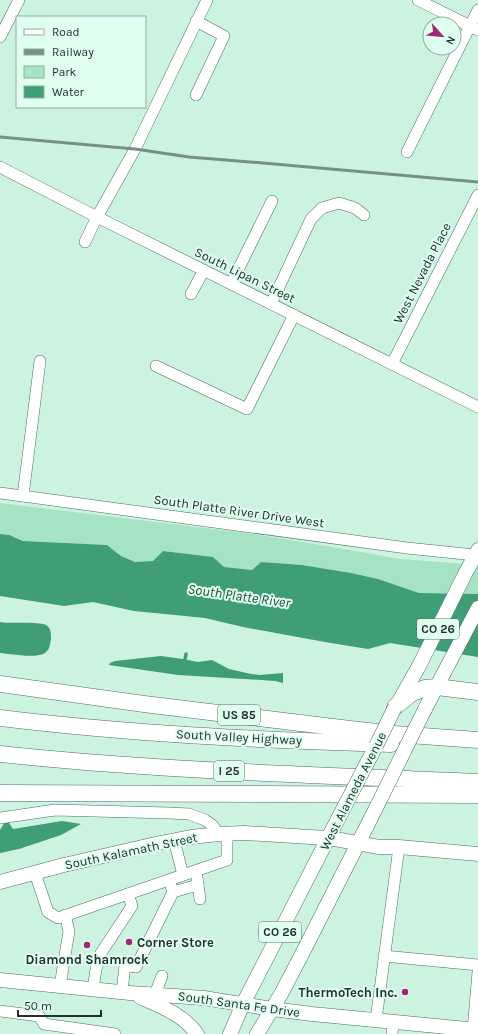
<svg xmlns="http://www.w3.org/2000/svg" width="478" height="1034" viewBox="0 0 478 1034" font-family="Karla,sans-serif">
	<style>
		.green { fill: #a6e2c4 }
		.water { fill: #3f9e76 }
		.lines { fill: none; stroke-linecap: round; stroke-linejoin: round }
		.stream { stroke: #3f9e76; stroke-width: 3.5 }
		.minor-casing { stroke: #4c6f5e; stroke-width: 12 }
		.major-casing { stroke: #4c6f5e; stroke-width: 15 }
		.highway-casing { stroke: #4c6f5e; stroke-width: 17 }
		.minor { stroke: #fff; stroke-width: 11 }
		.major { stroke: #fff; stroke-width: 14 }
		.highway { stroke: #fff; stroke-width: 16 }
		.rail { stroke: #769183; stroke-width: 3 }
		.major-bridge-casing { stroke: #4c6f5e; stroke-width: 15; stroke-linecap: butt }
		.major-bridge { stroke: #fff; stroke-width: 14 }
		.poi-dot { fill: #a0257b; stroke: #dffeee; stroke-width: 1.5 }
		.labels { text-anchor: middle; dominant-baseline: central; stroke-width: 4; stroke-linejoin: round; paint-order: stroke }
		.shield { fill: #dffeee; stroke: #5b6e64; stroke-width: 1 }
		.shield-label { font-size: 12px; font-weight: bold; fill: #223129 }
		.street-label { font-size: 13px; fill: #223129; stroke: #dffeee }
		.poi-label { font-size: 13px; font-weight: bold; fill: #223129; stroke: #dffeee; text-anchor: start }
		.water-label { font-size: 14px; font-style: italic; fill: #1d4634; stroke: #dffeee }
	</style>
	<rect width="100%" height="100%" fill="#ccf3df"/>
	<!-- green -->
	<path class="green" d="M0 503 254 534 350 550 400 559 478 565V594L419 593 378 579 351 573 302 565 261 562 252 570 224 567 213 557 164 551 153 561 135 562 121 556 107 545 23 541 9 535 0 534Z"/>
	<!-- water -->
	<g class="water">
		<path d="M0 534 9 535 23 541 107 545 121 556 135 562 153 561 163 551 213 557 224 567 252 570 261 562 302 565 351 573 378 579 419 593 478 594V657L390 643 368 649 325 642 243 627 205 618 134 611 93 602 64 606 0 596Z"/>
		<path d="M0 622C11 624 37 621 46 625 51 628 51 633 51 639 50 643 50 647 48 650 47 651 44 654 43 654 35 658 10 654 0 653Z"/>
		<path d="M161 656 183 659 198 662 212 660 229 669 251 674 260 675 283 673V683L275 681 262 680 178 675 109 665 110 663 115 661Z"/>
		<path d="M62 821 81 824 61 835 19 849 0 853V830L5 822 9 823 13 829Z"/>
	</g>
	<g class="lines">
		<!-- stream -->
		<path class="stream" d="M185 659 186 654"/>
		<!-- minor casing -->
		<g class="minor-casing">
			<g id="minor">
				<path d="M418 0 478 30"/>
				<path d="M0 37 19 0"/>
				<path d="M196 95 224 36 196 21"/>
				<path d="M407 152 478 10"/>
				<path d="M0 167 97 217 478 407"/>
				<path d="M85 242 97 217 135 149 207 0"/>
				<path d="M231 284 272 201"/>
				<path d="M191 294 204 270"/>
				<path d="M271 304 311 219 322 208 339 203 355 208 364 215"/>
				<path d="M392 364 478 195"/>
				<path d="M156 366 247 409 294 315"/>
				<path d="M0 493 407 548 475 555"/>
				<path d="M23 496 40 361"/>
				<path d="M0 818 55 810 169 813 189 814 205 820 212 825 219 834"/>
				<path d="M174 840 183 875"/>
				<path d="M196 871 200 899"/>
				<path d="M35 873 48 912 58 918 227 860V834"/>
				<path d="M173 892 198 885"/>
				<path d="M384 956 478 965"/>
				<path d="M60 986 69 931 65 915"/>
				<path d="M93 989 96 969 101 953 132 906 128 894"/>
				<path d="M122 992 125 965 136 967 173 892 169 880"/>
				<path d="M155 994 162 976"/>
				<path d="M0 1011 39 1016 44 1024 115 1034"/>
				<path d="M376 1020 399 847"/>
				<path d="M473 1030 478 972"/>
				<path d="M392 1034 393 1022"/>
			</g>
		</g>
		<!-- major casing -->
		<g class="major-casing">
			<g id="major">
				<path d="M398 703 419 666 465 574 478 550"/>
				<path d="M425 709 478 608"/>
				<path d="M367 763 376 746"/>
				<path d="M0 882 64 865 160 843 191 837 219 834 244 833 310 837 329 838 379 847H399L478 854"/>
				<path d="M0 980 130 993 204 998 272 1009 312 1014 478 1030"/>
				<path d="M140 997C160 1006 184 1015 197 1034"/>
				<path d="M230 1034 243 1004 340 815"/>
				<path d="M257 1034 281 994 301 956 372 816"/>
			</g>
		</g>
		<!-- highway casing -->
		<g class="highway-casing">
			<g id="highway">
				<path d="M0 684 144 704 350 729 395 734 478 740"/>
				<path d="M395 707 412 693 425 688 437 687 478 692"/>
				<path d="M0 718C130 734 260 740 391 744"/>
				<path d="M0 754C159 771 319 775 478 782"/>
				<path d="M0 793 478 795"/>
			</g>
		</g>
		<!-- minor -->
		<use href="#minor" class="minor"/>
		<!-- major -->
		<use href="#major" class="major"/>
		<!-- highway -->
		<use href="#highway" class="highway"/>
		<!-- rail -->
		<path class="rail" d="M0 137 135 149 189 157 263 163 478 182"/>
		<!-- major-bridge casing -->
		<g class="major-bridge-casing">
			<g id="major-bridge">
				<path d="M376 746 395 707"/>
				<path d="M340 815 367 763"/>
				<path d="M372 816 425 709"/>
			</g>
		</g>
		<!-- major-bridge -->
		<use href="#major-bridge" class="major-bridge"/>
	</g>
	<!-- markers -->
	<g class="poi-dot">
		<circle cx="129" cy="942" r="4"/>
		<circle cx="87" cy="945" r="4"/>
		<circle cx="405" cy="992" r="4"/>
	</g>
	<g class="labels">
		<!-- shield labels -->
		<g class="shield">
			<rect x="417" y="619" width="42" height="20" rx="3"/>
			<rect x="218" y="705" width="42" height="20" rx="3"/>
			<rect x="214" y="761" width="30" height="20" rx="3"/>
			<rect x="259" y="922" width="42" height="20" rx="3"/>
		</g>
		<g class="shield-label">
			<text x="438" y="629">CO 26</text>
			<text x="239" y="715">US 85</text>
			<text x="229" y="771">I 25</text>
			<text x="280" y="932">CO 26</text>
		</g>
		<!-- street labels -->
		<g class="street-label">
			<text transform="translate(422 273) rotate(-63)">West Nevada Place</text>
			<text transform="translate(245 275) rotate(26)">South Lipan Street</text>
			<text transform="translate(239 511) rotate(8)">South Platte River Drive West</text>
			<text transform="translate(239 737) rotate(3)">South Valley Highway</text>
			<text transform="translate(353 791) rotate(-63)">West Alameda Avenue</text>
			<text transform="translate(131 851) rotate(-12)">South Kalamath Street</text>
			<text transform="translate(239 1004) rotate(8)">South Santa Fe Drive</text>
		</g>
		<!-- poi labels -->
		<g class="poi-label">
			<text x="137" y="942">Corner Store</text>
			<text x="87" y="959" text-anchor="middle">Diamond Shamrock</text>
			<text x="397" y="992" text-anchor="end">ThermoTech Inc.</text>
		</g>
		<!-- water labels -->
		<g class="water-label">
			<text transform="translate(239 596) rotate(8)">South Platte River</text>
		</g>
	</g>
	<!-- legend -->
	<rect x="16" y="16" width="130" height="92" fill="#dffeee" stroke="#93ac9f"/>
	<rect x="24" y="29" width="20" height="6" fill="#ffffff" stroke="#93ac9f"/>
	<text x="52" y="36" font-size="12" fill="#223129">Road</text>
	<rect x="24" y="49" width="20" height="6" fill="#769183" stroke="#93ac9f"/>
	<text x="52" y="56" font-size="12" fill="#223129">Railway</text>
	<rect x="24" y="66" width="20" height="12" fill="#a6e2c4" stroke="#93ac9f"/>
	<text x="52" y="76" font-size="12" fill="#223129">Park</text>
	<rect x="24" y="86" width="20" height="12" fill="#3f9e76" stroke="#93ac9f"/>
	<text x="52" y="96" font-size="12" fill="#223129">Water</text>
	<!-- north arrow -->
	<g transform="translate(442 36) rotate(117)"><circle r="19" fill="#dffeee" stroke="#93ac9f"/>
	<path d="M0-3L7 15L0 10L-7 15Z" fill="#a0257b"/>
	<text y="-6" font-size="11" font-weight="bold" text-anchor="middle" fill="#223129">N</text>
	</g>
	<!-- scale -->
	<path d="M18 1010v6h83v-6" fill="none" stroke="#223129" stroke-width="2"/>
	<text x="24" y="1010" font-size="12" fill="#223129" stroke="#dffeee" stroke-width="3" paint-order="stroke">50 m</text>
</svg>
